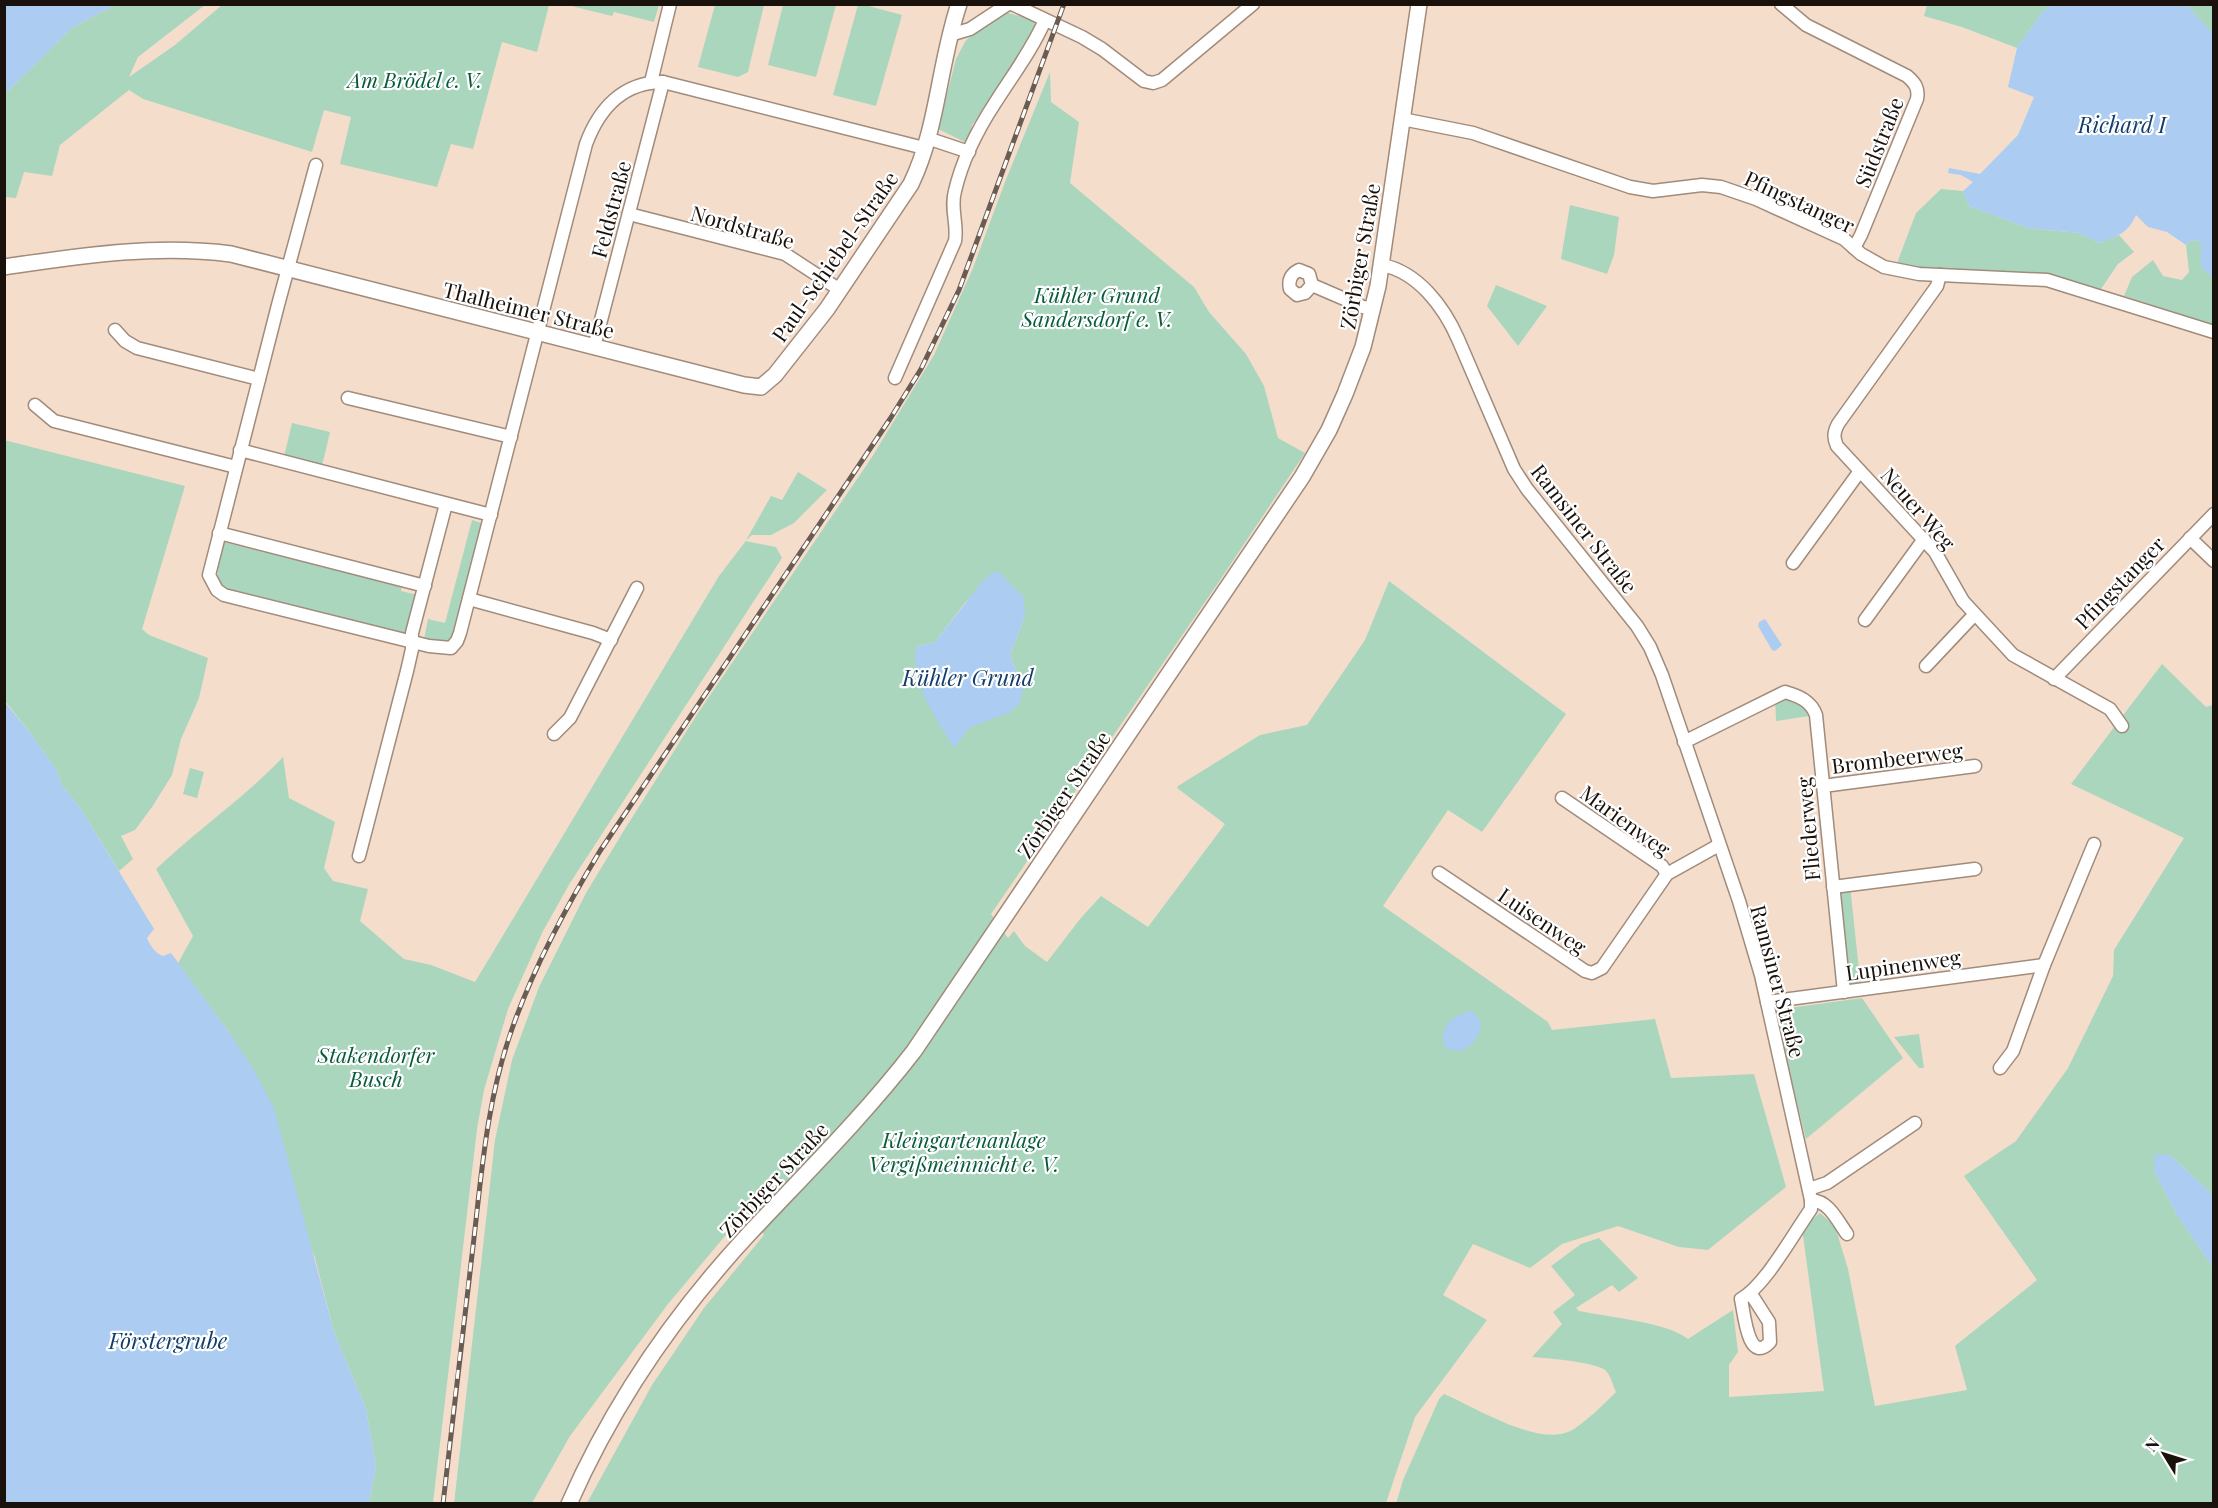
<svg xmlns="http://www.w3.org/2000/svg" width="2218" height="1508" viewBox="0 0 2218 1508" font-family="'Playfair Display',serif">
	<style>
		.green { fill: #aad6bd; fill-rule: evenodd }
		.water { fill: #acccf1 }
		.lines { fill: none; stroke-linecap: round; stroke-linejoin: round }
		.minor-casing { stroke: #a18b7b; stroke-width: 15 }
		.tertiary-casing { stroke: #a18b7b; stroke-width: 18 }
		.minor { stroke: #fff; stroke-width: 12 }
		.tertiary { stroke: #fff; stroke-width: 15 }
		.rail-casing { stroke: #6a5c52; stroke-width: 5 }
		.rail { stroke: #fff; stroke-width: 3; stroke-dasharray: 9; stroke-linecap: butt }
		.labels { text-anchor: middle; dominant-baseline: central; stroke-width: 4.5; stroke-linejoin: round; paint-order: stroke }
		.park-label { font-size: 21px; font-style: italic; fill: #065b3a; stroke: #fff }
		.street-label { font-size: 21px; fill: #19110b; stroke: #fff }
		.water-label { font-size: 22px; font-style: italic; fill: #113d6b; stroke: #fff }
	</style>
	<rect width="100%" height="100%" fill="#f5ddcc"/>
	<!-- green -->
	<g class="green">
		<path d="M115 5H205L138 57 129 77 175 45 222 5H549L537 52 502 42 473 149 451 144 437 187 340 164 351 117 324 110 312 152 143 99 129 90 60 145 52 176 24 172 16 198 5 197V94L72 28Z"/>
		<path d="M567 5H659L654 22 614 12 612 16Z"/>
		<path d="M715 5H764L748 72 738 77 698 67Z"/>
		<path d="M783 5H836L816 77 768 65Z"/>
		<path d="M858 5H865L902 15 876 106 833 95Z"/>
		<path d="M1927 5H2052L2043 11 2017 48 1962 27 1924 16Z"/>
		<path d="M2187 5H2213V34L2210 31Z"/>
		<path d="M1005 12 1030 19 1038 26 1034 35 972 125 969 144 938 129 956 59 966 40Z"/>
		<path d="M1050 72 1051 102 1079 122 1070 183 1194 287 1209 312 1246 354 1264 386 1278 438 1305 453 1216 586 991 914 1008 938 1014 931 1025 946 1047 962 1080 919 1101 896 1148 927 1225 824 1177 788 1178 786 1260 735 1307 725 1365 640 1389 581 1566 714 1482 832 1448 810 1383 906 1548 1022 1552 1030 1655 1019 1671 1078 1754 1074 1786 1187 1708 1250 1679 1247 1618 1226 1562 1244 1530 1268 1473 1244 1443 1295 1487 1320 1415 1417 1386 1503H587L652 1385 704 1308 764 1235 746 1211 668 1304 570 1436 532 1503 454 1504 495 1140 512 1060 539 987 586 893 623 832 698 713 872 457 934 355 973 268 1005 182ZM991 574 1025 616 1010 655 1023 689 986 720 969 728 916 647 935 642 964 604Z"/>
		<path d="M1941 189 1963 191 1969 206 2028 228 2079 233 2099 243 2119 235 2134 252 2118 264 2101 289 2047 277 1928 270 1897 263 1916 213Z"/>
		<path d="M1570 205 1619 217 1614 255 1607 274 1561 259Z"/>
		<path d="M2192 240 2201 242V267L2213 278V325L2124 296 2132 277 2153 260 2163 276 2182 280 2189 272 2186 245Z"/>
		<path d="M1496 285 1547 306 1518 346 1487 306Z"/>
		<path d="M292 423 330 432 321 470 283 461Z"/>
		<path d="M4 440 185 486 142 629 149 635 208 658 199 698 181 739 172 775 152 807 135 830 121 836 133 859 119 871 81 809 62 785 57 771 32 735 5 701Z"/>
		<path d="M798 472 827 490 794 523 771 535H752L745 541 776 547 782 558 570 883 543 931 508 1009 484 1090 477 1129 433 1503H369L376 1466 366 1409 334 1332 315 1258 231 1035 178 963 193 936 156 869C197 830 244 798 283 757L289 798 335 822 324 868 333 881 368 889 360 921 404 959 431 965 475 982 719 576 745 542 771 496 782 500Z"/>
		<path d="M472 520 484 524 455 634C445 645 437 642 424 640L428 619 445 623Z"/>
		<path d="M223 542 402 584 401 591 418 595 408 636 228 590C211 578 218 558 223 542Z"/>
		<path d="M2162 664 2206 707 2213 705V1195L2170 1155 2154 1171 2177 1215 2213 1268V1503L1396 1504 1403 1480 1439 1399 1444 1394C1475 1407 1542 1450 1574 1429 1589 1419 1603 1405 1616 1392 1613 1386 1611 1376 1606 1371 1598 1362 1546 1358 1532 1357L1562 1324 1553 1312 1575 1295 1551 1266 1581 1244 1599 1238 1638 1278 1619 1292 1612 1285 1576 1308 1579 1311C1607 1317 1667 1322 1688 1339L1733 1310 1738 1352 1729 1365V1397L1824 1391 1802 1228 1820 1213 1835 1226 1848 1269 1875 1406 1967 1390 1955 1346 2037 1280 1964 1176 2016 1141 2068 1068 2113 976 2114 950 2184 838 2071 784Z"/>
		<path d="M1785 692 1816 715 1776 721 1775 696Z"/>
		<path d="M190 768 204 772 197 798 183 794Z"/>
		<path d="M1850 885 1861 989 1844 992 1833 887Z"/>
		<path d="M1862 998 1903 1058 1806 1139 1774 1010Z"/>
		<path d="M1919 1034 1924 1068H1919L1894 1037Z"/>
	</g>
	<!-- water -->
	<g class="water">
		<path d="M5 4H115V5L72 28 5 94Z"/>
		<path d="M2052 5H2187L2213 34V278L2201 267V242L2192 240 2186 245 2167 232 2148 227 2136 215C2128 234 2117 236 2099 243L2079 233 2028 228 1969 206 1963 191 1973 182 1961 175 1948 173 1949 168 1980 174 2018 135 2034 97 2008 87 2017 48 2043 11Z"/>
		<path d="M998 571 1024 598 1025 616 1010 655 1023 689 1020 703 1010 712 969 728 954 748C935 716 911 685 916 647L935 642 981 583 991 574Z"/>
		<path d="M1765 619 1782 645 1775 651 1772 650 1758 626 1759 622Z"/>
		<path d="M4 701 32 735 57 771 62 785 81 809 154 929 147 938C151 947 155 953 163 956L171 953 231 1035 254 1070 274 1108 334 1332 366 1409 376 1466 369 1503H5Z"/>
		<path d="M1472 1011 1481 1022C1481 1036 1473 1044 1462 1051L1446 1049C1436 1029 1452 1014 1472 1011Z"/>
		<path d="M2155 1154 2170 1155 2213 1195V1268L2177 1215 2154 1171Z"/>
	</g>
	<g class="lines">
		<!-- minor casing -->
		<g class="minor-casing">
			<g id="minor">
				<path d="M1012 4 1082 37 1102 49 1144 81 1153 83 1162 80 1253 4"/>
				<path d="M1781 4 1806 25 1907 76C1915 83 1919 88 1917 99L1861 235 1854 248"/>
				<path d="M950 35 970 29 1008 4"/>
				<path d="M651 82 670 4"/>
				<path d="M1402 119 1473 133 1630 187 1653 191 1702 185 1721 187 1756 199 1844 239 1861 254 1884 267 1919 274 2047 280 2214 332"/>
				<path d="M927 138 969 152"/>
				<path d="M316 165 278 305 209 575 217 590 224 595 429 646 451 648 457 641 460 633 586 144C599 109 623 82 663 82L924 148"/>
				<path d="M629 214 785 254 840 290"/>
				<path d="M1382 265C1418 272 1444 307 1458 339L1514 469 1527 489 1637 626 1650 647 1662 675 1739 901 1761 975 1811 1200V1209C1794 1233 1765 1286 1741 1299 1744 1312 1748 1366 1770 1342L1769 1322 1751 1294"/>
				<path d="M1299 270 1309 274 1312 285 1305 293 1297 295 1290 289C1288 280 1291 274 1299 270Z"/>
				<path d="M1940 275 1937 286 1838 424C1834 432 1833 437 1837 446L1935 552 1963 601 2013 655 2110 709 2122 726"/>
				<path d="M1312 285 1363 307 1373 309"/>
				<path d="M115 330 125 341 137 348 259 379"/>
				<path d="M594 347 663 82"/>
				<path d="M895 378 955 241C958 224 950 208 955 191 962 161 978 129 995 103 1012 76 1032 50 1045 20"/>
				<path d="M348 398 511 437"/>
				<path d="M35 405 54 421 236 467"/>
				<path d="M240 450 491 515"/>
				<path d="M219 533 425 586"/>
				<path d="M2190 538 2214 561"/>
				<path d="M1793 563 1860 471"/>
				<path d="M469 599 593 633 611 640"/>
				<path d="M1865 620 1924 539"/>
				<path d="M1926 666 1974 615"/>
				<path d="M2054 679 2214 514"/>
				<path d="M554 734 570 718 637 588"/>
				<path d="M1684 742 1785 692C1799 696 1811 701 1816 715L1844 992"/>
				<path d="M1823 786 1975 766"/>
				<path d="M1562 798 1662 866 1667 874"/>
				<path d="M359 856 407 671 412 649V633L446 504"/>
				<path d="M1439 873 1585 971 1592 973 1602 968 1667 874 1719 845"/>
				<path d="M1833 887 1975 869"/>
				<path d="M1767 1002 2044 965"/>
				<path d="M2000 1068 2013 1051 2044 965 2094 844"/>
				<path d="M1809 1189 1827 1183 1915 1123"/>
				<path d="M1811 1200C1829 1201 1837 1220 1847 1234"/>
			</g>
		</g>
		<!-- tertiary casing -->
		<g class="tertiary-casing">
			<g id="tertiary">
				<path d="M4 267C80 256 154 244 231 254L744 385 761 387 775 375 827 309 911 184C938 128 939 63 959 4"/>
				<path d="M569 1504C612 1406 674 1315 747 1236 804 1175 863 1117 914 1051L1302 477 1329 430 1345 394 1363 347 1378 286 1419 4"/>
			</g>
		</g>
		<!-- minor -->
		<use href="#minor" class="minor"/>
		<!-- tertiary -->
		<use href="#tertiary" class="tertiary"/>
		<!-- rail casing -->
		<g class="rail-casing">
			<path id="rail" d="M443 1504C453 1415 463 1326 474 1238 482 1167 488 1096 512 1029 534 966 566 907 600 851L890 419 921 369 959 290 1064 4"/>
		</g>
		<!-- rail -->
		<use href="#rail" class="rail"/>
	</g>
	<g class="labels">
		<!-- park labels -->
		<g class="park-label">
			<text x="415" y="79">Am Brödel e. V.</text>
			<text x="1097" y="294">Kühler Grund<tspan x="1097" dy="24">Sandersdorf e. V.</tspan></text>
			<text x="376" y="1054">Stakendorfer<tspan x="376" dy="24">Busch</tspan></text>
			<text x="964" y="1139">Kleingartenanlage<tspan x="964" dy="24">Vergißmeinnicht e. V.</tspan></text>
		</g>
		<!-- street labels -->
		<g class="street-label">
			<text transform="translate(1878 142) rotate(-68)">Südstraße</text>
			<text transform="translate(1800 201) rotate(25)">Pfingstanger</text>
			<text transform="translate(610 209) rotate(-75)">Feldstraße</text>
			<text transform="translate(743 226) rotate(16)">Nordstraße</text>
			<text transform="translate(834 256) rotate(-55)">Paul-Schiebel-Straße</text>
			<text transform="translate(1359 256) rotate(-80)">Zörbiger Straße</text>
			<text transform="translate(529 309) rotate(14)">Thalheimer Straße</text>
			<text transform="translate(1919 508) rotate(49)">Neuer Weg</text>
			<text transform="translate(1585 528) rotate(52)">Ramsiner Straße</text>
			<text transform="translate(2119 582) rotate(-46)">Pfingstanger</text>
			<text transform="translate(1897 757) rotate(-7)">Brombeerweg</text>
			<text transform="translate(1063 794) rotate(-56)">Zörbiger Straße</text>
			<text transform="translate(1626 820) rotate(36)">Marienweg</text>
			<text transform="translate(1807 829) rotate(-95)">Fliederweg</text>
			<text transform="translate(1543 920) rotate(34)">Luisenweg</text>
			<text transform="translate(1903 964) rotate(-8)">Lupinenweg</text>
			<text transform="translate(1779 981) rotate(75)">Ramsiner Straße</text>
			<text transform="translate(773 1179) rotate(-47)">Zörbiger Straße</text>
		</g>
		<!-- water labels -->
		<g class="water-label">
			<text x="2122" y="124">Richard I</text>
			<text x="968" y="677">Kühler Grund</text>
			<text x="168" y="1340">Förstergrube</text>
		</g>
	</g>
	<!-- border -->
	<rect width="2218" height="1508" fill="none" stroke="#19110b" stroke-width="12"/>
	<!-- north arrow -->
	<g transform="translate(2164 1454) rotate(308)" stroke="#ffffff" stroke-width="4.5" paint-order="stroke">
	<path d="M0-4.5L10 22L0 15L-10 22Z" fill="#19110b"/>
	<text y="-9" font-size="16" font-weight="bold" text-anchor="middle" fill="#19110b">N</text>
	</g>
</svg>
